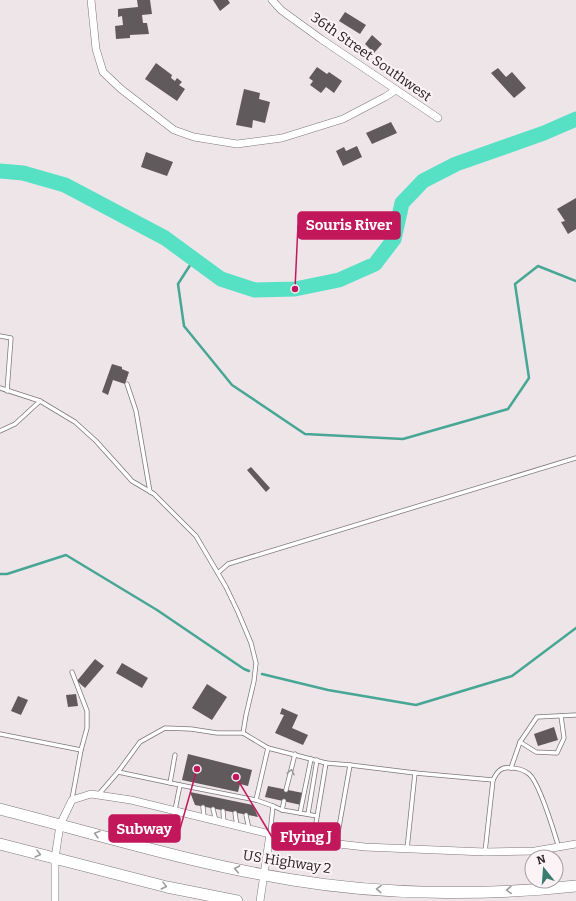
<svg xmlns="http://www.w3.org/2000/svg" width="576" height="901" viewBox="0 0 576 901" font-family="Bitter,serif">
	<style>
		.lines { fill: none; stroke-linecap: round; stroke-linejoin: round }
		.stream { stroke: #47a794; stroke-width: 2.5 }
		.river { stroke: #56e0c4; stroke-width: 15 }
		.building { fill: #615a5d }
		.service-casing { stroke: #7f777b; stroke-width: 5 }
		.minor-casing { stroke: #7f777b; stroke-width: 8 }
		.trunk-casing { stroke: #7f777b; stroke-width: 12 }
		.service { stroke: #fff; stroke-width: 3.5 }
		.minor { stroke: #fff; stroke-width: 7 }
		.trunk { stroke: #fff; stroke-width: 11 }
		.oneway { stroke: #9d9c9c }
		.labels { text-anchor: middle; dominant-baseline: central; stroke-width: 4; stroke-linejoin: round; paint-order: stroke }
		.street-label { font-size: 14px; fill: #252223; stroke: #fbf3f6 }
		.leader { fill: none; stroke: #c2185b; stroke-width: 1.5 }
		.callout-dot { fill: #c2185b; stroke: #fbf3f6; stroke-width: 1.5 }
		.callout { fill: #c2185b; stroke: #c2185b; stroke-width: 1.5 }
		.callout-label { font-size: 15px; text-anchor: middle; font-weight: bold; fill: #fff }
	</style>
	<rect width="100%" height="100%" fill="#eee5e9"/>
	<g class="lines">
		<!-- stream -->
		<g class="stream">
			<path d="M194 259 178 284 184 326 232 385 305 434 403 439 508 409 529 378 515 284 538 266 576 281"/>
			<path d="M0 574H7L66 555 157 610 244 669 249 671"/>
			<path d="M262 674 328 690 416 705 512 676 576 628"/>
		</g>
		<!-- river -->
		<path class="river" d="M0 171 23 173 65 185 165 238 221 279 255 290 295 289 339 280 375 264 394 239 402 203 423 181 456 164 544 133 576 119"/>
	</g>
	<!-- building -->
	<g class="building">
		<path d="M137 0H150L152 14 142 15 143 23H147L149 34 130 35V38L116 39 115 26 123 25 122 16 118 17V9L138 7Z"/>
		<path d="M213 0H228L230 3 220 11Z"/>
		<path d="M345 12 366 25 360 34 339 21Z"/>
		<path d="M372 35 382 44 374 53 365 44Z"/>
		<path d="M156 63 172 75 171 78 175 81 177 78 182 82 179 85 185 89 177 101 145 79Z"/>
		<path d="M317 67 327 74 329 72 342 81 334 93 326 87 321 93 310 85 313 81 309 78Z"/>
		<path d="M498 68 506 77 512 72 526 88 514 98 491 73Z"/>
		<path d="M244 89 260 93 259 99 270 102 265 123 253 120 252 128 236 125Z"/>
		<path d="M391 122 397 133 372 144 366 133Z"/>
		<path d="M357 146 362 157 343 166 336 151 344 147 346 151Z"/>
		<path d="M146 152 173 162 167 176 141 167Z"/>
		<path d="M576 198V229L568 234 561 222 565 221 557 209Z"/>
		<path d="M112 364 122 367V369L129 372 125 384 113 380 108 395 102 392Z"/>
		<path d="M251 467 270 488 266 492 247 470Z"/>
		<path d="M95 659 104 666 85 688 77 681Z"/>
		<path d="M122 663 148 678 142 688 116 673Z"/>
		<path d="M207 684 227 697 212 720 192 708Z"/>
		<path d="M76 694 78 706 68 707 66 695Z"/>
		<path d="M18 696 28 700 21 715 11 711Z"/>
		<path d="M282 708 298 715 292 728 308 735 303 745 275 733 284 715 280 714Z"/>
		<path d="M554 727 558 740 538 746 534 734Z"/>
		<path d="M188 754 252 770 248 786 240 784 238 792 182 780Z"/>
		<path d="M268 786 303 793 301 805 265 797Z"/>
		<path d="M190 792 253 805 258 817 195 805Z"/>
	</g>
	<g class="lines">
		<!-- service casing -->
		<g class="service-casing">
			<g id="service">
				<path d="M0 336 11 338 7 391"/>
				<path d="M127 384 136 411 150 492"/>
				<path d="M0 388 40 401"/>
				<path d="M0 431 15 424 40 401 75 422 96 441 132 481 154 494 196 536 226 587 238 612 251 643 256 663 254 681 246 715 243 733H217L191 729 165 728 140 742 118 772 99 794"/>
				<path d="M218 573 228 564 576 458"/>
				<path d="M72 672 87 711V728L81 750 72 799"/>
				<path d="M243 733 268 748 256 800"/>
				<path d="M0 734 81 750"/>
				<path d="M520 742 536 752 557 753 564 738 561 716"/>
				<path d="M268 748 326 763"/>
				<path d="M511 768 520 742 537 717 576 715"/>
				<path d="M118 772 180 785"/>
				<path d="M170 783 175 755"/>
				<path d="M286 790 295 754"/>
				<path d="M273 806 282 810 317 816"/>
				<path d="M203 807 204 817"/>
				<path d="M213 809 216 821"/>
				<path d="M175 810 180 785 256 800 273 806 270 834"/>
				<path d="M282 810 284 801"/>
				<path d="M223 811 224 823"/>
				<path d="M235 813 237 826"/>
				<path d="M300 813 311 759"/>
				<path d="M308 814 317 760"/>
				<path d="M246 815 249 829"/>
				<path d="M313 841 326 763 350 765"/>
				<path d="M336 844 350 765 415 773"/>
				<path d="M407 849 415 773 493 780"/>
				<path d="M485 852 493 780C497 772 501 766 511 768 516 768 524 770 529 774 540 783 554 832 559 848"/>
			</g>
		</g>
		<!-- minor casing -->
		<g class="minor-casing">
			<g id="minor">
				<path d="M91 0 96 49 103 72 121 89 174 130 194 137 237 144 282 138 343 119 385 97 396 90"/>
				<path d="M272 0 281 10 321 39 438 118"/>
				<path d="M55 901V858L60 825 72 800 91 794 131 800 286 838 365 847 485 852 535 851 576 844"/>
				<path d="M260 901 270 834"/>
			</g>
		</g>
		<!-- trunk casing -->
		<g class="trunk-casing">
			<g id="trunk">
				<path d="M0 809C97 834 194 864 293 880 383 895 486 896 576 886"/>
				<path d="M0 844 167 887 237 901"/>
			</g>
		</g>
		<!-- service -->
		<use href="#service" class="service"/>
		<!-- minor -->
		<use href="#minor" class="minor"/>
		<!-- trunk -->
		<use href="#trunk" class="trunk"/>
	</g>
	<!-- one-way arrows -->
	<defs><path id="oneway-chevron" d="M-2-3.5L2.5 0L-2 3.5" fill="none" stroke-width="1.6" stroke-linecap="round" stroke-linejoin="round"/></defs>
	<g class="oneway">
		<use href="#oneway-chevron" transform="translate(291 772) rotate(-77)"/>
		<use href="#oneway-chevron" transform="translate(97 834) rotate(-165)"/>
		<use href="#oneway-chevron" transform="translate(38 854) rotate(14)"/>
		<use href="#oneway-chevron" transform="translate(237 869) rotate(-169)"/>
		<use href="#oneway-chevron" transform="translate(164 886) rotate(14)"/>
		<use href="#oneway-chevron" transform="translate(379 889) rotate(-177)"/>
		<use href="#oneway-chevron" transform="translate(509 890) rotate(178)"/>
	</g>
	<g class="labels">
		<!-- street labels -->
		<g class="street-label">
			<text transform="translate(371 57) rotate(35)">36th Street Southwest</text>
			<text transform="translate(287 862) rotate(9)">US Highway 2</text>
		</g>
	</g>
	<!-- callouts -->
	<path class="leader" d="M295 289L298 225M197 769L180 829M236 777L272 837"/>
	<g class="callout-dot">
		<circle cx="295" cy="289" r="4"/>
		<circle cx="197" cy="769" r="4"/>
		<circle cx="236" cy="777" r="4"/>
	</g>
	<g class="callout">
		<rect x="298" y="212" width="102" height="27" rx="4"/>
		<rect x="109" y="815" width="71" height="27" rx="4"/>
		<rect x="272" y="823" width="68" height="27" rx="4"/>
	</g>
	<g class="callout-label">
		<text x="349" y="230">Souris River</text>
		<text x="144" y="834">Subway</text>
		<text x="306" y="842">Flying J</text>
	</g>
	<!-- north arrow -->
	<g transform="translate(544 869) rotate(343)"><circle r="19" fill="#fbf3f6" stroke="#a59fa2"/>
	<path d="M0-3L7 15L0 10L-7 15Z" fill="#3a7d6e"/>
	<text y="-6" font-size="11" font-weight="bold" text-anchor="middle" fill="#252223">N</text>
	</g>
</svg>
